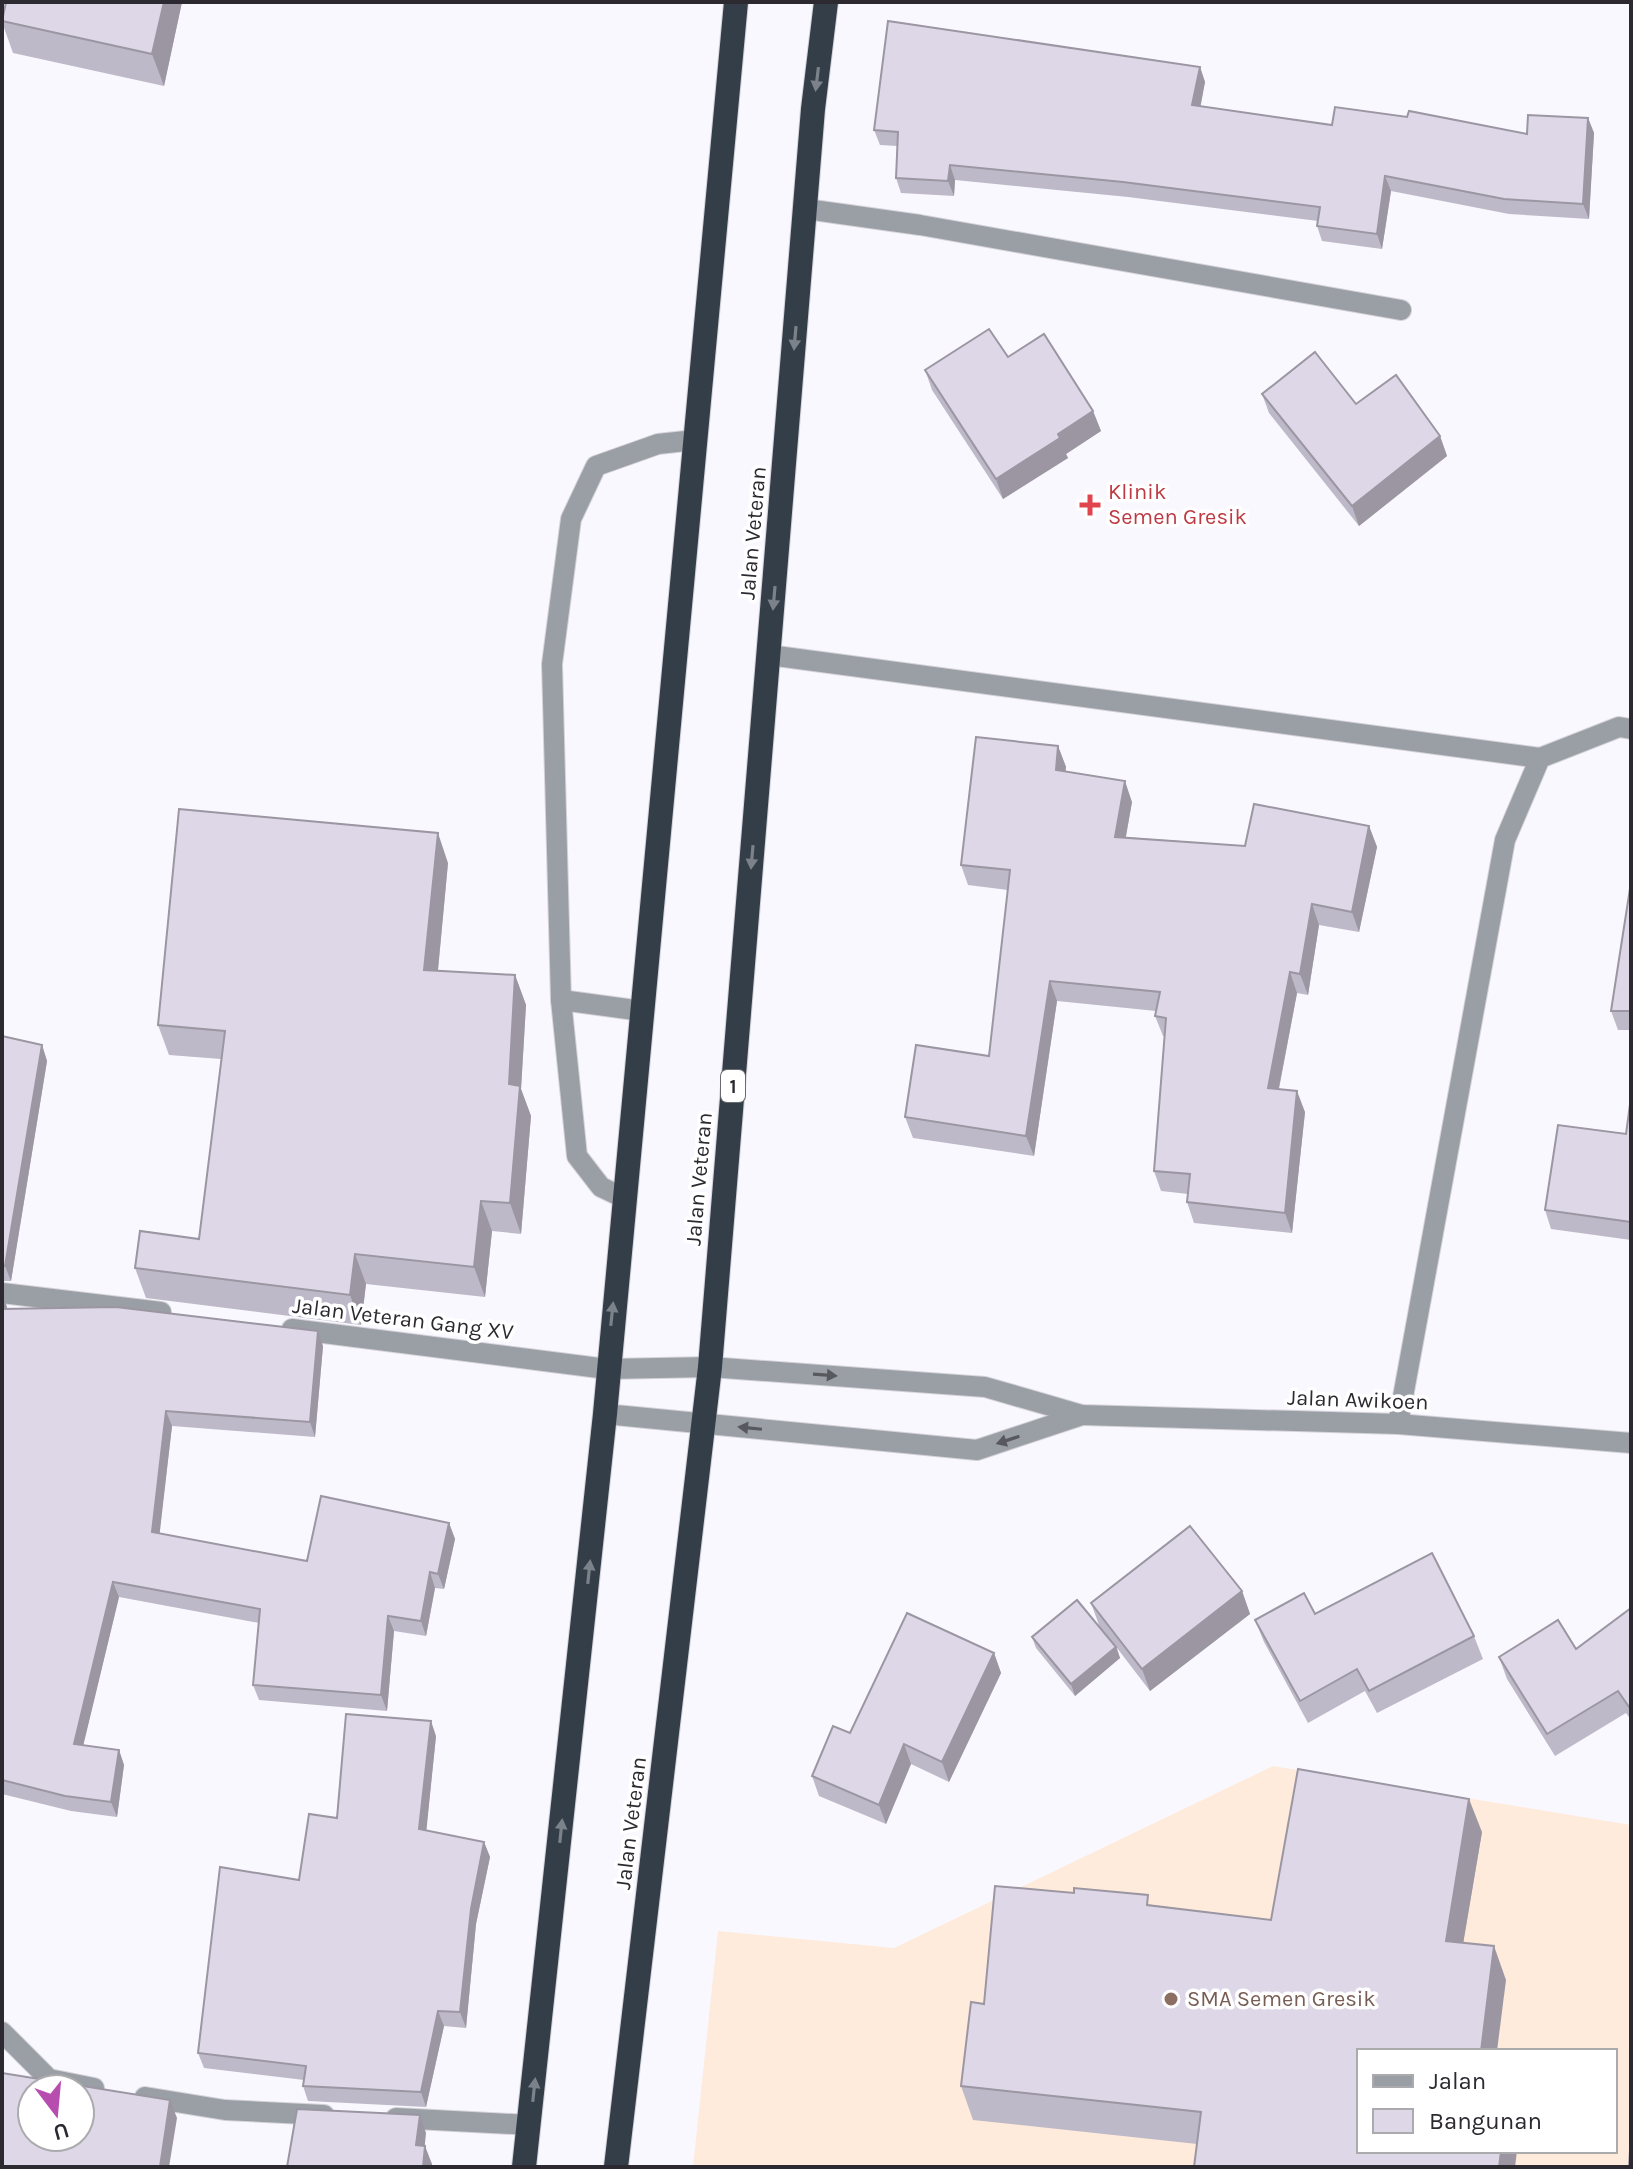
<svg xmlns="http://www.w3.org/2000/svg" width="1633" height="2169" viewBox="0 0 1633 2169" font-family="Karla,sans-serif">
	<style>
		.education { fill: #feebdb; fill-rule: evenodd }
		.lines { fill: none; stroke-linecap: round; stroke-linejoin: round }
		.minor-casing { stroke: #d5d3da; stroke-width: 22 }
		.highway-casing { stroke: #d5d3da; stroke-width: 26 }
		.minor { stroke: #9a9fa5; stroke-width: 20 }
		.highway { stroke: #343e49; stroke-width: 24 }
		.wall { fill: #beb9c8 }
		.shaded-wall { fill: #9b96a2 }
		.building { fill: #ddd7e8; stroke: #9b96a2; stroke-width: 2; fill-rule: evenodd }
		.oneway { fill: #7b8289 }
		.oneway2 { fill: #58595f }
		.health-dot { fill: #e0444e; stroke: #fff; stroke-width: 3 }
		.education-dot { fill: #8d6e63; stroke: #fff; stroke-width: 3 }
		.labels { text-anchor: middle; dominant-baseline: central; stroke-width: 7; stroke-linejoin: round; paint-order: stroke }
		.shield { fill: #fff; stroke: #6b6a6e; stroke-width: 2 }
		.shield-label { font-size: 20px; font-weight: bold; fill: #2c2a30 }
		.health-label { font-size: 22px; fill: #be3a42; stroke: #fff; text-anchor: start }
		.street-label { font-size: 22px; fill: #2c2a30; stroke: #fff }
		.education-label { font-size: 22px; fill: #785e54; stroke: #fff; text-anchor: start }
	</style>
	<rect width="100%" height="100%" fill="#faf8ff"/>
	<!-- education -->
	<path class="education" d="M1273 1766 1631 1825V2167H693L718 1931 894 1948ZM1359 2051H1615V2151H1359Z"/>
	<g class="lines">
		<!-- minor casing -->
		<g class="minor-casing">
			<g id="minor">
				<path d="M806 209 920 225 1401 310"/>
				<path d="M769 655 1540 758"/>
				<path d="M561 1000 642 1011"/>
				<path d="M624 1198 601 1187 577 1156 561 1000 552 664 571 519 596 466 658 444 695 440"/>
				<path d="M2 1293 161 1312"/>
				<path d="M292 1329 607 1369 710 1367 985 1387 1082 1415 1398 1424 1631 1443"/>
				<path d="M605 1414 977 1450 1082 1415"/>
				<path d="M1398 1424 1505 840 1540 758 1619 727 1631 729"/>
				<path d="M2 2032 49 2079 94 2088"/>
				<path d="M145 2097 225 2110 324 2115"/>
				<path d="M396 2118 530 2125"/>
			</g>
		</g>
		<!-- highway casing -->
		<g class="highway-casing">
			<g id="highway">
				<path d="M524 2167 605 1414 736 2"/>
				<path d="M616 2167 710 1367 813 109 826 2"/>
			</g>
		</g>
		<!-- minor -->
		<use href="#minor" class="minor"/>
		<!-- highway -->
		<use href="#highway" class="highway"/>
	</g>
	<!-- wall -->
	<g class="wall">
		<path d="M182 2 164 86 13 53 2 22V19Z"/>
		<path d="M1200 67 1205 82 1200 106 1332 125 1527 134 1588 118 1594 133 1589 219 1509 214 1391 191 1382 249 1322 241 1317 226 1318 221 1128 197 955 180 954 196 901 193 896 178 897 146 880 145 874 130Z"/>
		<path d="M1008 357 1093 411 1101 431 1066 454 1068 458 1003 499 932 390 925 370Z"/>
		<path d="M1262 394 1356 404 1440 436 1447 456 1359 526 1269 413Z"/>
		<path d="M1058 746 1066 767 1065 772 1132 802 1126 837 1245 846 1369 826 1377 847 1359 932 1319 925 1308 995 1297 993 1279 1089 1305 1112 1292 1233 1194 1223 1187 1202 1188 1194 1161 1191 1154 1171 1165 1036H1163L1155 1016 1156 1011 1057 1001 1034 1156 913 1138 905 1117 989 1056 1008 890 968 885 961 865Z"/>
		<path d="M448 863 438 971 515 975 526 1005 521 1089 531 1116 521 1234 492 1231 485 1297 366 1284 361 1325 146 1298 135 1268 199 1239 221 1059 169 1055 158 1025Z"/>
		<path d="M1631 882V1030H1618L1611 1011Z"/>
		<path d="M2 1036 42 1045 47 1061 11 1281H2Z"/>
		<path d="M1631 1097V1240L1551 1229 1545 1210 1626 1134Z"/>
		<path d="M2 1293 7 1309 323 1346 315 1437 172 1426 159 1534 307 1561 449 1523 455 1539 444 1589 435 1588 426 1636 394 1631 387 1711 259 1700 253 1685 259 1623 119 1597 83 1745 119 1750 124 1765 117 1817 71 1811 2 1794Z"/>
		<path d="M1242 1591 1250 1614 1150 1691 1117 1648 1120 1658 1075 1696 1036 1648 1032 1637 1099 1625 1091 1603Z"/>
		<path d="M1631 1608V1720L1626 1713 1555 1756 1507 1679 1499 1657 1576 1649Z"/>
		<path d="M1315 1614 1474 1636 1483 1659 1377 1713 1365 1691 1308 1723 1264 1642 1255 1620Z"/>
		<path d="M994 1653 1001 1673 949 1782 911 1764 886 1824 819 1796 812 1776 850 1733Z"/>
		<path d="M436 1736 426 1831 484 1842 490 1857 476 1924 466 2028 444 2026 426 2107 308 2101 303 2086 304 2080 204 2068 198 2053 299 1880 337 1818Z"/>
		<path d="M1482 1832 1463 1943 1506 1980 1197 2144 973 2120 961 2086 984 2004 1074 1893 1152 1905 1271 1920Z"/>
	</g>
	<!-- shaded-wall -->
	<g class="shaded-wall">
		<path d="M164 2H182L164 86 152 54Z"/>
		<path d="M1200 67 1205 82 1198 120 1192 105Z"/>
		<path d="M1588 118 1594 133 1589 219 1583 204Z"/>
		<path d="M950 165 955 180 954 196 948 181Z"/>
		<path d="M1385 176 1391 191 1382 249 1377 234Z"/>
		<path d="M1093 411 1101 431 1066 454 1068 458 1003 499 996 479 1058 434Z"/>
		<path d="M1440 436 1447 456 1359 526 1352 506Z"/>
		<path d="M1058 746 1066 767 1063 790 1056 770Z"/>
		<path d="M1125 781 1132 802 1122 857 1115 837Z"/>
		<path d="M1369 826 1377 847 1359 932 1352 912Z"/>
		<path d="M438 833 448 863 435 1000 424 970Z"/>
		<path d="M1312 904 1319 925 1308 995 1300 974Z"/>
		<path d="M1290 972 1297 993 1275 1108 1268 1088Z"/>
		<path d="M515 975 526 1005 521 1089 531 1116 521 1234 510 1203 509 1084Z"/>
		<path d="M1050 981 1057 1001 1034 1156 1026 1136Z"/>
		<path d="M42 1045 47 1061 11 1281 5 1266Z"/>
		<path d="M1297 1091 1305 1112 1292 1233 1285 1213Z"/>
		<path d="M481 1201 492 1231 485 1297 474 1267Z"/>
		<path d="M355 1254 366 1284 361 1325 350 1295Z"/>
		<path d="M2 1293 7 1307 4 1324 2 1318Z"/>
		<path d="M318 1331 323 1346 315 1437 310 1422Z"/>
		<path d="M166 1411 172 1426 158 1548 152 1532Z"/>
		<path d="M449 1523 455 1539 444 1589 438 1574Z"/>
		<path d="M430 1572 435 1588 426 1636 421 1621Z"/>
		<path d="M113 1582 119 1597 80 1759 74 1744Z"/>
		<path d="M1242 1591 1250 1614 1150 1691 1142 1669Z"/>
		<path d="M388 1616 394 1631 387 1711 381 1695Z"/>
		<path d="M1116 1647 1120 1658 1075 1696 1071 1684Z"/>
		<path d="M994 1653 1001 1673 949 1782 942 1762Z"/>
		<path d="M431 1721 436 1736 425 1844 419 1829Z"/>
		<path d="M904 1744 911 1764 886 1824 879 1805Z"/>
		<path d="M119 1750 124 1765 117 1817 111 1802Z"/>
		<path d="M1469 1799 1482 1832 1458 1974 1446 1941Z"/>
		<path d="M484 1842 490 1857 476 1924 466 2028 460 2012 471 1909Z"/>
		<path d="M1494 1946 1506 1980 1497 2051H1481Z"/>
		<path d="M438 2011 444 2026 426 2107 421 2092Z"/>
		<path d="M170 2100 177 2118 169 2167H160Z"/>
		<path d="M420 2115 426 2133 423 2163 416 2145Z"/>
		<path d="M425 2146 432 2164V2167H423Z"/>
		<path d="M1501 2151H1517L1515 2167H1499Z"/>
	</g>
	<!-- building -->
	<g class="building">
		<path d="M6 2H164L152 54 2 21Z"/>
		<path d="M888 21 1200 67 1192 105 1332 125 1335 107 1407 117 1409 111 1527 134 1528 115 1588 118 1583 204 1504 199 1385 176 1377 234 1317 226 1320 207 1123 182 950 165 948 181 896 178 898 132 874 130Z"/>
		<path d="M989 329 1008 357 1044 334 1093 411 1058 434 1060 438 996 479 925 370Z"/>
		<path d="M1315 352 1356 404 1396 375 1440 436 1352 506 1262 394Z"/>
		<path d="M976 737 1058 746 1056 770 1125 781 1115 837 1245 846 1254 804 1369 826 1352 912 1312 904 1300 974 1290 972 1268 1088 1297 1091 1285 1213 1187 1202 1190 1174 1154 1171 1166 1018 1155 1016 1160 992 1050 981 1026 1136 905 1117 916 1045 989 1056 1010 870 961 865Z"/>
		<path d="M179 809 438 833 424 970 515 975 509 1084 520 1086 510 1203 481 1201 474 1267 355 1254 350 1295 135 1268 140 1231 199 1239 225 1031 158 1025Z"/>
		<path d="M1631 882V1011H1611Z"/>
		<path d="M2 1036 42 1045 5 1266H2Z"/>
		<path d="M1631 1097V1222L1545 1210 1558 1125 1626 1134Z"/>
		<path d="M116 1307 318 1331 310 1422 166 1411 152 1532 307 1561 321 1496 449 1523 438 1574 430 1572 421 1621 388 1616 381 1695 253 1685 260 1609 113 1582 74 1744 119 1750 111 1802 65 1796 2 1780V1309Z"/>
		<path d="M1190 1526 1242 1591 1142 1669 1091 1603Z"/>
		<path d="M1432 1553 1474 1636 1369 1691 1357 1669 1300 1701 1255 1620 1304 1593 1315 1614Z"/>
		<path d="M1077 1600 1116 1647 1071 1684 1032 1637Z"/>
		<path d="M1631 1608V1706L1629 1707 1618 1691 1547 1734 1499 1657 1558 1620 1576 1649Z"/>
		<path d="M907 1613 994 1653 942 1762 904 1744 879 1805 812 1776 833 1726 850 1733Z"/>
		<path d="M346 1714 431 1721 419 1829 484 1842 471 1909 460 2012 438 2011 421 2092 303 2086 306 2066 198 2053 220 1867 299 1880 309 1814 337 1818Z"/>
		<path d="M1298 1769 1469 1799 1446 1941 1494 1946 1481 2051H1359V2151H1501L1499 2167H1194L1201 2112 961 2086 971 2002 984 2004 995 1886 1074 1893V1888L1148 1895 1147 1905 1271 1920Z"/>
		<path d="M2 2073 170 2100 160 2167H2ZM32 2089H80V2137H32Z"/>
		<path d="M297 2109 420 2115 416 2145 425 2146 423 2167H287Z"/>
		<path d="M1631 2133V2167H1629Z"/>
	</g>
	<!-- one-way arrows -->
	<defs><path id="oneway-solid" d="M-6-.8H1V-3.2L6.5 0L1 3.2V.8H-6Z" transform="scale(2)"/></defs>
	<g class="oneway">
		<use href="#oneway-solid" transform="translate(817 79) rotate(97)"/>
		<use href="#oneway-solid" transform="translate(795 338) rotate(95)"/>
		<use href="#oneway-solid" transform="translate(774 598) rotate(95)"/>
		<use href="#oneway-solid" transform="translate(752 857) rotate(95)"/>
		<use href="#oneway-solid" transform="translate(612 1314) rotate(-84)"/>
		<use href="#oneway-solid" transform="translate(589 1572) rotate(-84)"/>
		<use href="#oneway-solid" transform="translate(561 1831) rotate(-84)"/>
		<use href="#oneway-solid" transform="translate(534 2090) rotate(-84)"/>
	</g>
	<g class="oneway2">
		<use href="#oneway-solid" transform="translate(825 1375) rotate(4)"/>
		<use href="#oneway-solid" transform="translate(750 1428) rotate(-174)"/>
		<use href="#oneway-solid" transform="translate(1008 1440) rotate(162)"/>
	</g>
	<!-- markers -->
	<path class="health-dot" d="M1086 493h8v8h8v8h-8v8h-8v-8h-8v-8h8z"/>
	<circle class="education-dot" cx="1171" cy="1999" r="8"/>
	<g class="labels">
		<!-- shield labels -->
		<rect class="shield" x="721" y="1070" width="24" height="32" rx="6"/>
		<g class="shield-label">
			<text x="733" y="1086">1</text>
		</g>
		<!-- health labels -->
		<g class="health-label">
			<text x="1108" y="492">Klinik<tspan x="1108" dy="25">Semen Gresik</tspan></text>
		</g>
		<!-- street labels -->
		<g class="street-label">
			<text transform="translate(753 533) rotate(-85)">Jalan Veteran</text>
			<text transform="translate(699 1179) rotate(-85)">Jalan Veteran</text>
			<text transform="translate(403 1319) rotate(7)">Jalan Veteran Gang XV</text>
			<text transform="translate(1358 1400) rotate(2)">Jalan Awikoen</text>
			<text transform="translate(631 1823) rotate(-83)">Jalan Veteran</text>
		</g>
		<!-- education labels -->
		<g class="education-label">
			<text x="1187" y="1999">SMA Semen Gresik</text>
		</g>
	</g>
	<!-- border -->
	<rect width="1633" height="2169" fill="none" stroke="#2c2a30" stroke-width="8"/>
	<!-- legend -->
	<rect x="1357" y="2049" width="260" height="104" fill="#ffffff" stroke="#abaaac" stroke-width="2"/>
	<rect x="1373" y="2075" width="40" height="12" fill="#9a9fa5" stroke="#abaaac" stroke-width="2"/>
	<text x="1429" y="2089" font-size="24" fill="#2c2a30">Jalan</text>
	<rect x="1373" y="2109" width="40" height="24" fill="#ddd7e8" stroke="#abaaac" stroke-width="2"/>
	<text x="1429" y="2129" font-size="24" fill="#2c2a30">Bangunan</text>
	<!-- north arrow -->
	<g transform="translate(56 2113) rotate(164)"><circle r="38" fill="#ffffff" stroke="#abaaac" stroke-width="2"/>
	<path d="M0-6L14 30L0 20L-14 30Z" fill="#b64daf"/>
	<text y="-12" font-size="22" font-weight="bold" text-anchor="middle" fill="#2c2a30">U</text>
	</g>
</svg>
